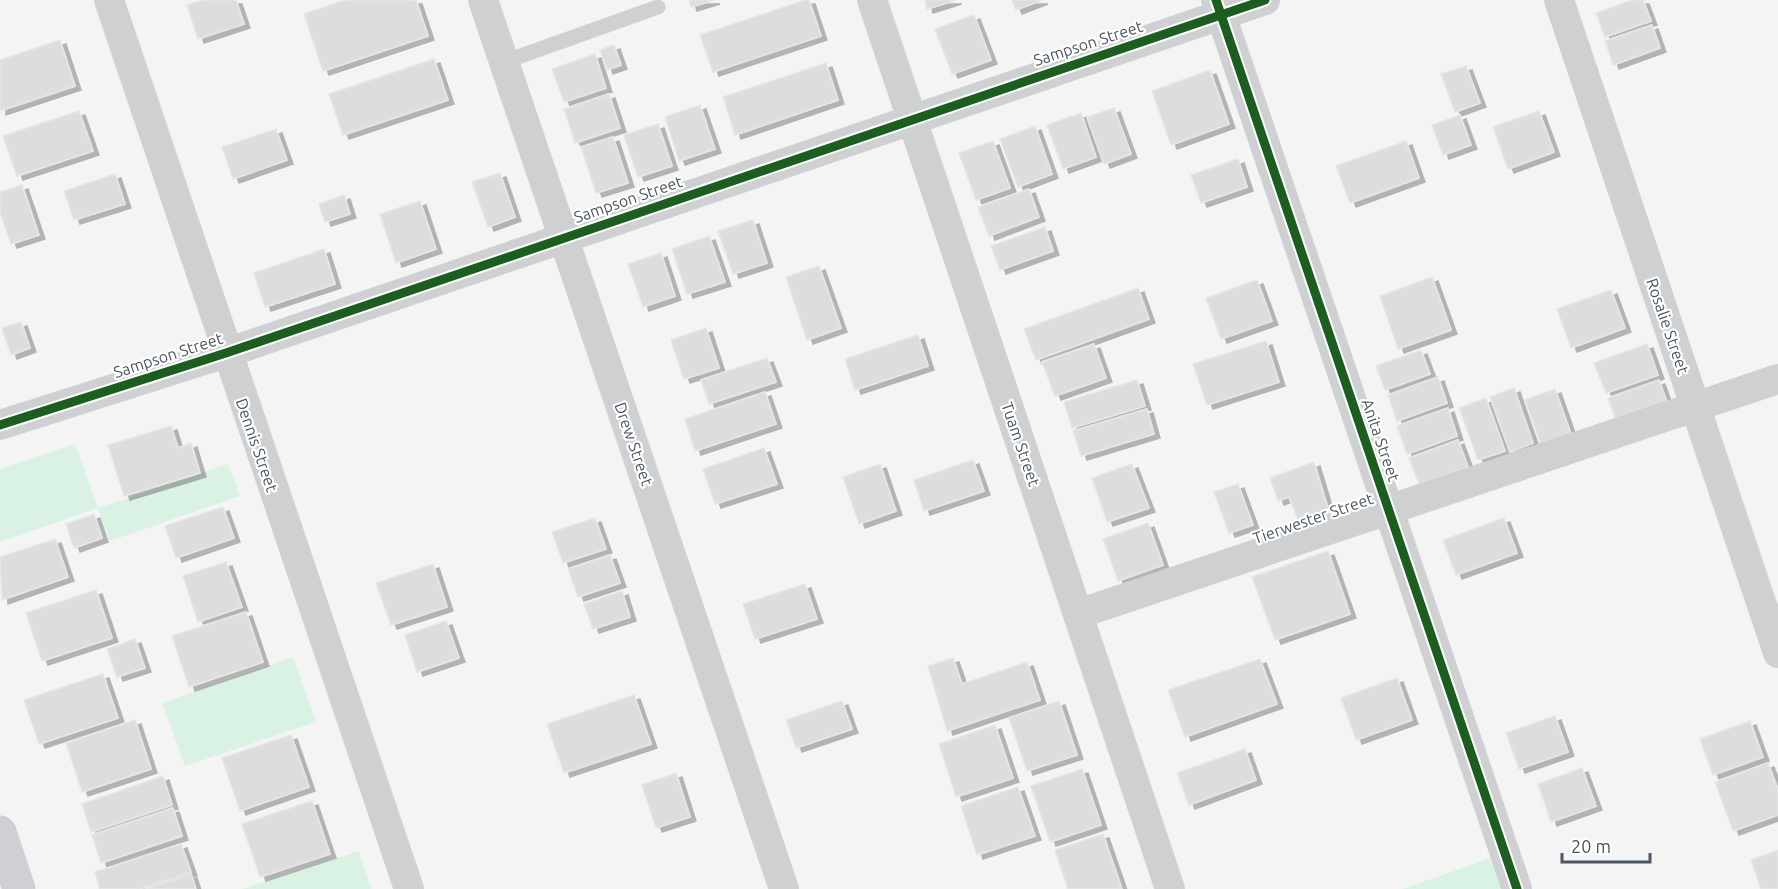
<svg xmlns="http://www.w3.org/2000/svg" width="1778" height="889" viewBox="0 0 1778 889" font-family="Ubuntu,sans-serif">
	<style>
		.green { fill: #d9f2e3 }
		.building { fill: #ddddde; stroke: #e5e6e7; stroke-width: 1.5; filter: url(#shadow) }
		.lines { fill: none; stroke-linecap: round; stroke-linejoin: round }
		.lane { stroke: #ced0d2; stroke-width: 15 }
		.street { stroke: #ced0d2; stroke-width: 30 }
		.secondary { stroke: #ced0d4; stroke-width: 33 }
		.cycleway-casing { stroke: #fff; stroke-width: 13 }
		.cycleway { stroke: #1b5e20; stroke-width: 9 }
		.labels { text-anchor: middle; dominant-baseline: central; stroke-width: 4.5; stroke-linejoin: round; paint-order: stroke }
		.street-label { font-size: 16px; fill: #4a5661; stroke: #fff }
	</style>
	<defs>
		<filter id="shadow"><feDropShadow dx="6" dy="4" stdDeviation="0" flood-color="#0004"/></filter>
	</defs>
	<rect width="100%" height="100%" fill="#f4f4f4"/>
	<!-- green -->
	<g class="green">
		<path d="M75 444 98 508 228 464 240 496 110 541 98 508 0 542V469Z"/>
		<path d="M293 657 316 722 185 766 162 703Z"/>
		<path d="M359 851 371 889H242Z"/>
		<path d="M1505 853 1517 889H1403Z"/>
	</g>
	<!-- building -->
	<g class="building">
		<path d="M202 0H236L244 24 198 39 187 5Z"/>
		<path d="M345 0H416L428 36 323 71 304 14Z"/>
		<path d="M689 0H714L691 7Z"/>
		<path d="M805 0H809L821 36 713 72 700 35Z"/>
		<path d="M925 0H956L927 9Z"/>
		<path d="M1012 0H1042L1016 10Z"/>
		<path d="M1632 0H1643L1651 21 1605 37 1596 13Z"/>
		<path d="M974 15 991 60 952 74 935 29Z"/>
		<path d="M1652 25 1660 48 1613 65 1605 41Z"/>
		<path d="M60 40 75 86 0 111V60Z"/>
		<path d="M614 45 621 65 607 70 600 50Z"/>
		<path d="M595 54 606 88 564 102 552 69Z"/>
		<path d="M434 59 448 100 343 135 329 94Z"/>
		<path d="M826 63 838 100 735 135 723 97Z"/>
		<path d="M1466 66 1480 103 1455 112 1441 74Z"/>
		<path d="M1210 70 1229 124 1171 145 1152 91Z"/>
		<path d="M609 94 620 128 575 143 564 109Z"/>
		<path d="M700 105 715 149 679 161 665 117Z"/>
		<path d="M1114 108 1131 154 1104 164 1087 117Z"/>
		<path d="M79 111 93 151 17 176 3 136Z"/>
		<path d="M1539 111 1554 152 1508 169 1493 127Z"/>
		<path d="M1081 113 1096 157 1063 169 1047 125Z"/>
		<path d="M1460 115 1471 145 1443 155 1432 125Z"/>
		<path d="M658 124 672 166 638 177 624 135Z"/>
		<path d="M1035 126 1052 174 1018 187 1000 139Z"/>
		<path d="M276 129 287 160 233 179 222 147Z"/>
		<path d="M613 137 628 183 596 193 581 147Z"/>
		<path d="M993 141 1010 188 976 200 959 153Z"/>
		<path d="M1406 141 1419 178 1350 203 1336 166Z"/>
		<path d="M1238 159 1247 187 1201 203 1191 175Z"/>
		<path d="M500 173 515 217 488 227 472 182Z"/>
		<path d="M115 174 125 204 74 220 64 191Z"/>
		<path d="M22 185 39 235 11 244 0 212V192Z"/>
		<path d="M1029 189 1039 217 989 236 978 207Z"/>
		<path d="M344 195 350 214 325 222 319 204Z"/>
		<path d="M420 201 436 249 396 263 380 214Z"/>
		<path d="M753 220 767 263 733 274 718 231Z"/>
		<path d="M1045 227 1053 251 1000 270 991 246Z"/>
		<path d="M709 236 725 282 687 294 672 249Z"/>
		<path d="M324 249 335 284 265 307 254 273Z"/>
		<path d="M661 253 675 296 643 307 628 264Z"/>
		<path d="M819 266 841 328 807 340 786 277Z"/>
		<path d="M1432 277 1451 330 1398 349 1380 296Z"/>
		<path d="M1257 280 1272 321 1221 339 1206 298Z"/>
		<path d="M1138 288 1149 319 1036 360 1024 329Z"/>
		<path d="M1611 290 1625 328 1571 348 1557 309Z"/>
		<path d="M21 322 30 348 11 355 2 328Z"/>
		<path d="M706 328 719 368 684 379 671 340Z"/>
		<path d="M918 335 928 366 855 390 845 359Z"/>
		<path d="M1266 341 1279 382 1207 405 1193 364Z"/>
		<path d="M1094 344 1106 378 1055 396 1042 362Z"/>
		<path d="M1647 344 1658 375 1606 393 1594 363Z"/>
		<path d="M1421 350 1430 374 1385 390 1376 366Z"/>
		<path d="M767 358 776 382 709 404 701 380Z"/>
		<path d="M1438 377 1447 403 1397 421 1388 395Z"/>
		<path d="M1137 380 1145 406 1072 428 1064 402Z"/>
		<path d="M1659 380 1669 408 1618 426 1608 398Z"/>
		<path d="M1514 388 1533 443 1510 452 1490 397Z"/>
		<path d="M1555 389 1573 440 1543 451 1525 400Z"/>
		<path d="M765 392 776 424 695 451 685 419Z"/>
		<path d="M1486 398 1505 451 1478 460 1459 408Z"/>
		<path d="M1448 408 1457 436 1407 454 1397 426Z"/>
		<path d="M1147 409 1154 434 1081 456 1073 431Z"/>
		<path d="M171 426 178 448 191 443 200 473 124 496 108 445Z"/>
		<path d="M1458 440 1468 467 1419 484 1409 458Z"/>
		<path d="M764 448 777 484 715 504 703 469Z"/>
		<path d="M973 460 984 491 924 511 914 480Z"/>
		<path d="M1314 462 1330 515 1300 526 1289 497 1278 501 1270 478Z"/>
		<path d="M880 464 896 511 859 524 843 477Z"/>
		<path d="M1132 464 1149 508 1107 522 1092 478Z"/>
		<path d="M1238 484 1253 525 1229 533 1214 492Z"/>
		<path d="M223 507 234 538 176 558 165 526Z"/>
		<path d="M94 514 102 538 74 548 66 524Z"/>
		<path d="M595 518 606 549 563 563 552 532Z"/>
		<path d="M1504 518 1517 553 1456 575 1443 540Z"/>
		<path d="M1148 523 1163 565 1118 581 1103 539Z"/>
		<path d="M55 539 68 577 2 600 0 557Z"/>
		<path d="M1328 551 1350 614 1275 640 1252 577Z"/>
		<path d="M610 555 620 583 578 597 568 569Z"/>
		<path d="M226 562 242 607 198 622 183 576Z"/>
		<path d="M433 564 447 607 391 625 376 583Z"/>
		<path d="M805 584 817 619 755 639 743 604Z"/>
		<path d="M96 590 112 638 42 661 26 613Z"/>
		<path d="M622 591 630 617 593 629 584 604Z"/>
		<path d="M246 612 263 662 189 687 172 636Z"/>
		<path d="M446 621 459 658 417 672 405 635Z"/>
		<path d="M135 639 145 668 117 677 107 649Z"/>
		<path d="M953 658 962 684 1027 662 1040 700 947 731 928 666Z"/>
		<path d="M1260 659 1277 704 1185 737 1168 690Z"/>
		<path d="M103 674 118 718 39 744 24 700Z"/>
		<path d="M1397 678 1412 720 1356 740 1341 698Z"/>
		<path d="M634 695 651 744 564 773 547 724Z"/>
		<path d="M842 701 852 729 796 748 786 720Z"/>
		<path d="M1059 701 1077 755 1027 771 1009 718Z"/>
		<path d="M1555 716 1568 752 1519 769 1506 733Z"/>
		<path d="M135 720 151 769 82 792 66 743Z"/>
		<path d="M1750 721 1763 757 1713 775 1700 739Z"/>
		<path d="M995 725 1013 778 956 797 939 744Z"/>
		<path d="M291 735 309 787 240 811 222 758Z"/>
		<path d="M1245 749 1256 780 1189 805 1177 773Z"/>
		<path d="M1768 763 1778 790V815L1733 831 1715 782Z"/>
		<path d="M1582 768 1596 806 1551 822 1538 784Z"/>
		<path d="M1082 769 1101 825 1050 842 1031 786Z"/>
		<path d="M676 773 690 817 656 828 642 785Z"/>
		<path d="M163 776 172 805 91 832 82 804Z"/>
		<path d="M1018 787 1035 836 977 855 961 806Z"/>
		<path d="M312 801 330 854 260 877 242 824Z"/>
		<path d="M173 808 182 836 101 863 92 835Z"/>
		<path d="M1103 834 1122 889H1068L1055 850Z"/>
		<path d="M181 844 191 872 140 889H100L95 872Z"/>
		<path d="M1778 850V889H1761L1751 860Z"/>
		<path d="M191 874 196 889H145Z"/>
	</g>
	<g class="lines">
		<!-- lane -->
		<path class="lane" d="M504 62 658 7"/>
		<!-- street -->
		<g class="street">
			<path d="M109 0 409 889"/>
			<path d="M483 0 784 889"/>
			<path d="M872 0 1170 889"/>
			<path d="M1216 0 1517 889"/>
			<path d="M1559 0 1778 653"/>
			<path d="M0 425 226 353 1265 0"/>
			<path d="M1078 614 1778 379"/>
		</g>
		<!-- secondary -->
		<path class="secondary" d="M0 832 19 889"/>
		<!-- cycleway casing -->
		<g class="cycleway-casing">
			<g id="cycleway">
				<path d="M1216 0 1517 889"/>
				<path d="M0 425 226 353 1265 0"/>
			</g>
		</g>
		<!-- cycleway -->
		<use href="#cycleway" class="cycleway"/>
	</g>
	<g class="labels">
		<!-- street labels -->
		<g class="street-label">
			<text transform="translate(1088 43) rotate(-18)">Sampson Street</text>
			<text transform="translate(628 199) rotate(-19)">Sampson Street</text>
			<text transform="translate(1668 326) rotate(71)">Rosalie Street</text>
			<text transform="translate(168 355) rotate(-18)">Sampson Street</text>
			<text transform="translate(1381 440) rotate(71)">Anita Street</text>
			<text transform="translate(634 444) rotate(71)">Drew Street</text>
			<text transform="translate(1021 444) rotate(71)">Tuam Street</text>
			<text transform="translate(257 445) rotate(71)">Dennis Street</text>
			<text transform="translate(1313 518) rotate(-19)">Tierwester Street</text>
		</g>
	</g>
	<!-- scale -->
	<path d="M1562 853v9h88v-9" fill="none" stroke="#4a5661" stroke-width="3"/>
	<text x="1571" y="853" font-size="18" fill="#4a5661" stroke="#ffffff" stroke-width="4.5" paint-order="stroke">20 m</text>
</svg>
